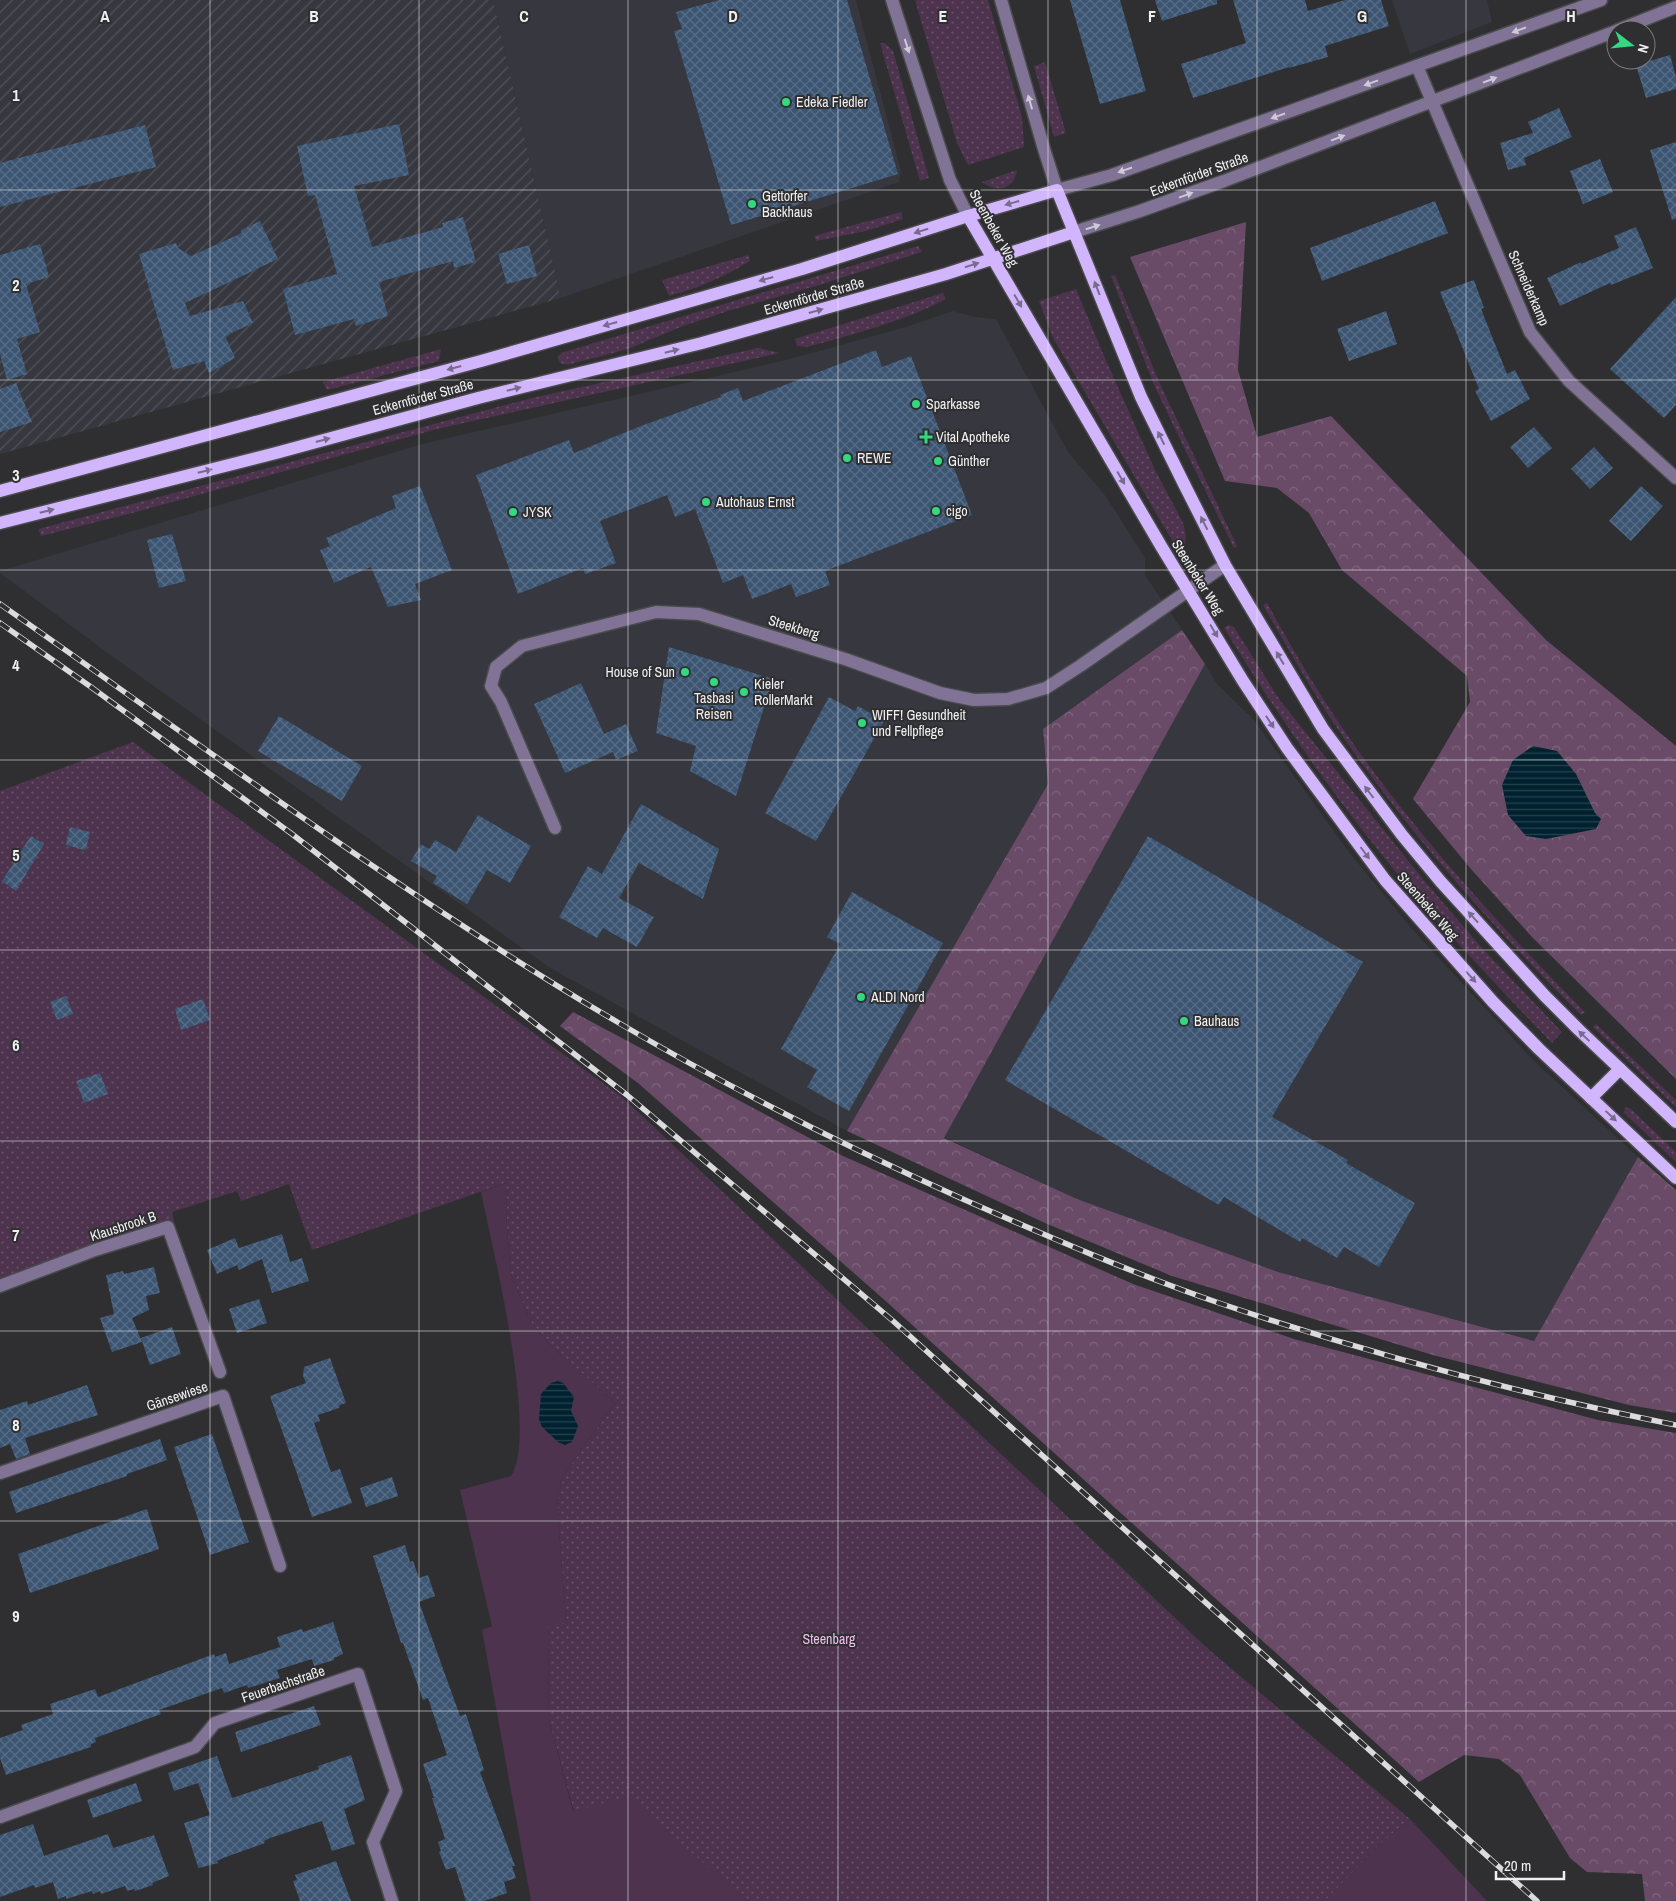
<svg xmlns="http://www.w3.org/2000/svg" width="1676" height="1901" viewBox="0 0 1676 1901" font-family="'Archivo Narrow',sans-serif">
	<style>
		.built { fill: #36373f }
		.industrial { fill: url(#industrial-furrows) }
		.grass { fill: url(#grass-dots) }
		.forest { fill: url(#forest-crowns) }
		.park { fill: #4d334d }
		.water { fill: url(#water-rules) }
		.building { fill: url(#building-cross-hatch) }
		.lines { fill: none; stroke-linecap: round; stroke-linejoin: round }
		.minor-casing { stroke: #4a4a4c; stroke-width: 15 }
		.major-casing { stroke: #4a4a4c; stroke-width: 15 }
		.minor { stroke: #807395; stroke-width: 12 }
		.major { stroke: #d2b6fd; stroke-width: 12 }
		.rail-casing { stroke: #dbdbdd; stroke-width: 5.5 }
		.rail { stroke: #2f2f31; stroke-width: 4; stroke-dasharray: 11; stroke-linecap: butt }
		.oneway { fill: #cecad6 }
		.oneway2 { fill: #786c8d }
		.grid { fill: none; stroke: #f0f0f2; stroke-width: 1; stroke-opacity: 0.55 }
		.poi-dot { fill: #34d881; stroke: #2f2f31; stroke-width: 2 }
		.labels { text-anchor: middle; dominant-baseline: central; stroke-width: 4; stroke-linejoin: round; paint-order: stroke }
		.poi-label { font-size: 14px; fill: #f0f0f2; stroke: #2f2f31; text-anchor: start }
		.street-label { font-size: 14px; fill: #f0f0f2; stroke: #2f2f31 }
		.park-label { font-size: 14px; fill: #f2bdf0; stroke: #2f2f31 }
		.grid-label { font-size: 16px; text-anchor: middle; font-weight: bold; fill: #f0f0f2; stroke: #2f2f31; stroke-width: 4; stroke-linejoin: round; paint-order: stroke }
	</style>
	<defs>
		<pattern id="industrial-furrows" width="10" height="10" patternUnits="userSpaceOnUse" patternTransform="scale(1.25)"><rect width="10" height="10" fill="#36373f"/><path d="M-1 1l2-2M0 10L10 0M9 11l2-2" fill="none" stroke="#53545b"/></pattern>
		<pattern id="grass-dots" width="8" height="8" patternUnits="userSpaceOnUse" patternTransform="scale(1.25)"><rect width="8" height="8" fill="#4d334d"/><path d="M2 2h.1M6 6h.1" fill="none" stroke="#675167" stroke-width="1.8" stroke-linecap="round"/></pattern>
		<pattern id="forest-crowns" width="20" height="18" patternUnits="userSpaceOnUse" patternTransform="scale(1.25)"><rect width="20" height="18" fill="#694b68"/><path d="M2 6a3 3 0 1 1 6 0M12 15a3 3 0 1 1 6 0" fill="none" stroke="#7f657e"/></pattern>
		<pattern id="water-rules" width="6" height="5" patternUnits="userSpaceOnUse" patternTransform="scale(1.25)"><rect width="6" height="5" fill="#002230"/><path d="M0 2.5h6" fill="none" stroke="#26424e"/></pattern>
		<pattern id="building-cross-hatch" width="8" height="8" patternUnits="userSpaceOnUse" patternTransform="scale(1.25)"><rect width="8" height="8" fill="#3b5573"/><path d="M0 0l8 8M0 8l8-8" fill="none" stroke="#586e87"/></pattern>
	</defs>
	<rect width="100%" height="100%" fill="#2f2f31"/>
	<!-- built -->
	<g class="built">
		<path d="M493 0H856L901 171 899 182 561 298Z"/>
		<path d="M1392 0H1487L1492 22 1410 54Z"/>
		<path d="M953 311 975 317 996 319 1068 452 1104 494 1116 512 1145 558V575L1182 630 1043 729 1048 784 847 1131 550 968 113 657 0 573V571L422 444 786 360 906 327Z"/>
		<path d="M1205 664 1217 684 1254 720 1348 851 1413 930 1533 1060 1638 1157 1534 1341 1278 1272 1077 1199 944 1137Z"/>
	</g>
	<!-- industrial -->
	<path class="industrial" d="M0 0H493L561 298 0 454Z"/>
	<!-- grass -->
	<g class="grass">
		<path d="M915 0H988L1022 117 1024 147 968 165 957 143Z"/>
		<path d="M880 43H885L893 51 929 178 920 181Z"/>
		<path d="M1045 62 1066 133 1054 137 1034 66Z"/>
		<path d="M1017 170C1014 190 997 193 982 182Z"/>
		<path d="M901 212 903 219 866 231 816 241 814 236Z"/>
		<path d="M918 246 922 252 819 285 731 310 683 326 628 349 567 365 560 363 558 359 559 355 564 352Z"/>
		<path d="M748 255 750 261C724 277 698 288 669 296L662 280Z"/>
		<path d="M1115 275 1160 384 1237 546 1234 548 1190 460 1155 387 1111 276Z"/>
		<path d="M1076 289 1104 356 1155 470 1183 523 1186 536 1183 555 1179 552 1053 338 1039 301Z"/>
		<path d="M943 293 946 299C902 322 854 334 807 347L797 346 795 339Z"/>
		<path d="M758 348 780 353 437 429 136 512 41 536 38 529 532 398Z"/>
		<path d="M441 349 439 361 327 390 323 382Z"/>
		<path d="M1267 603C1287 639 1308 676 1331 711 1403 820 1493 919 1585 1012L1581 1015C1489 924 1398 821 1327 713 1304 678 1284 641 1263 605Z"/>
		<path d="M1229 625 1234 627 1279 699 1422 878 1482 948 1562 1032 1552 1043C1504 993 1456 943 1411 890 1341 808 1280 719 1224 628Z"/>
		<path d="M133 742 622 1097 1207 1648 1410 1819 1378 1846 1325 1901H747L699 1861 574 1812 549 1720 548 1623H566L557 1501 563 1478 569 1467 615 1403 547 1342 530 1321 511 1274 507 1229 506 1183 312 1250 289 1184 241 1201 237 1191 172 1212 174 1221 0 1278V791Z"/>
		<path d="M1596 1024 1676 1100V1107L1593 1027Z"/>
		<path d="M1625 1107 1631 1109 1676 1152V1162L1624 1113Z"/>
	</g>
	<!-- forest -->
	<g class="forest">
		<path d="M1246 222 1238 370 1257 437 1331 416 1546 640 1676 746V1079L1532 937 1471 869 1413 799 1470 702 1467 676 1342 570 1309 513 1277 488 1225 481 1130 257Z"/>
		<path d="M1182 630 1205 664 944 1138 1077 1199 1278 1272 1534 1341 1638 1157 1676 1190V1413L1629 1405 1433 1355 1172 1276 1045 1223 847 1131 1048 784 1043 729Z"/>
		<path d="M573 1012 843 1156 1133 1284 1294 1339 1598 1420 1676 1433V1901H1645L1642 1874 1587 1872 1570 1858 1520 1775 1499 1759 1464 1755 1419 1782 889 1304 638 1083 560 1026Z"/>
	</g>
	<!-- park -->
	<g class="park">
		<path d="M506 1183 507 1229 511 1274 530 1321 547 1342 615 1403 569 1467 563 1478 557 1501 566 1623 548 1624 549 1720 573 1811 628 1797 747 1901H531L482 1630 492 1626 460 1490 511 1476C539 1434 492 1246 481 1192Z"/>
		<path d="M1410 1819 1487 1901H1325L1378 1846Z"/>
	</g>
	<!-- water -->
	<g class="water">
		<path d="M1533 746 1557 751 1576 774 1595 813 1601 819 1596 829 1546 839 1526 836 1508 815 1502 785 1513 760Z"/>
		<path d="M558 1381 563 1383 574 1397 571 1411 578 1426 572 1442 565 1445 558 1442 542 1427 539 1419 541 1394 551 1383Z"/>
	</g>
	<!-- building -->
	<g class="building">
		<path d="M719 0H847L898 174 731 225 674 31 682 29 676 12Z"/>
		<path d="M1070 0H1120L1146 91 1100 104Z"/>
		<path d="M1155 0H1217V4L1162 21Z"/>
		<path d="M1233 0H1305L1308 11 1345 0H1381L1389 26 1325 46 1328 57 1289 68V67L1193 98 1181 64 1246 43Z"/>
		<path d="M1670 55 1676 77V89L1646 98 1636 65Z"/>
		<path d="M1559 108 1572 137 1524 158 1526 165 1508 170 1500 143 1533 133 1528 122Z"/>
		<path d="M399 124 409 175 354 186 372 247 443 227 442 223 463 217 476 262 454 268 453 261 379 282 388 316 356 326 354 319 295 335 283 289 337 274 315 195 308 196 297 146Z"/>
		<path d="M145 125 156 167 0 207V163Z"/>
		<path d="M1676 142V219L1672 220 1650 150Z"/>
		<path d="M1600 159 1613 192 1583 204 1570 171Z"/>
		<path d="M1435 201 1448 233 1322 281 1310 248Z"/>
		<path d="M260 221 278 259 185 303 190 316 243 301 253 323 225 336 235 358 209 373 204 361 173 370 139 254 176 243 178 248 191 256 242 233 241 230Z"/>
		<path d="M1636 227 1653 268 1611 285 1610 283 1560 306 1547 278 1581 262V264L1619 248 1614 236Z"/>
		<path d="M40 244 49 277 26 284 40 332 17 339 27 374 7 380 0 354V255Z"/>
		<path d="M529 245 537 276 507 284 498 254Z"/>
		<path d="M1474 280 1484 308 1481 309 1507 374 1515 370 1530 399 1491 421 1475 391 1479 389 1440 292Z"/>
		<path d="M1676 297V405L1664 418 1610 369Z"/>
		<path d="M1386 311 1397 344 1349 361 1337 329Z"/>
		<path d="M876 350 882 367 911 356 972 515 825 571 830 585 796 597 791 584 752 599 743 575 723 583 695 509 675 517 667 495 600 521 616 563 585 574 583 568 518 594 476 475 569 440 574 453 641 426 721 397 720 395 738 388 743 401Z"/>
		<path d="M16 383 32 422 0 432V389Z"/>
		<path d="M1534 427 1552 448 1528 468 1510 447Z"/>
		<path d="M1594 447 1613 468 1590 489 1571 469Z"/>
		<path d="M420 486 452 570 415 584 421 600 388 607 371 567 334 583 320 550 330 546 326 538 396 508 392 496Z"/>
		<path d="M1641 486 1663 506 1631 541 1609 521Z"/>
		<path d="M172 534 186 581 159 588 147 540Z"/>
		<path d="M669 647 773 679 736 796 690 771 696 746 656 733Z"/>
		<path d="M581 683 604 734 626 724 638 751 616 760 613 752 565 773 534 704Z"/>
		<path d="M829 697 855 711 858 706 884 721 816 841 765 813Z"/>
		<path d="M279 716 362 766 342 801 258 751Z"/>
		<path d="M641 804 719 849 703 899 639 863 619 898 654 917 637 947 603 928 597 938 559 917 588 866 602 874Z"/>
		<path d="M478 815 531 846 510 883 487 870 467 904 433 883 437 876 411 861 421 844 429 849 435 840 456 852Z"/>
		<path d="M70 827 90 832 86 849 84 850 66 845Z"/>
		<path d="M31 836 44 844 16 891 2 881Z"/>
		<path d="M1148 836 1363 962 1272 1117 1348 1160 1346 1163 1415 1203 1379 1267 1344 1247 1337 1258 1302 1238 1300 1242 1224 1197 1219 1205 1005 1080Z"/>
		<path d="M852 892 943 943 849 1111 807 1087 817 1070 781 1049 840 944 827 937Z"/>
		<path d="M66 996 73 1014 57 1020 50 1002Z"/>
		<path d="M203 999 210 1020 181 1030 175 1009Z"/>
		<path d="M100 1073 108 1094 84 1103 76 1081Z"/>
		<path d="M282 1234 290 1262 302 1258 309 1281 272 1293 262 1259 239 1270 237 1265 217 1274 207 1250 235 1238 239 1248Z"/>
		<path d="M154 1267 160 1293 146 1296 149 1310 132 1318 142 1342 112 1352 100 1318 114 1314 106 1275 123 1271 124 1274Z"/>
		<path d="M259 1299 267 1323 237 1333 229 1309Z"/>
		<path d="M172 1327 181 1354 150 1365 141 1338Z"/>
		<path d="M330 1358 346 1403 340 1405 339 1408 318 1415 320 1421 314 1423 331 1472 340 1469 352 1503 312 1517 270 1396 306 1383 303 1376 304 1367Z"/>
		<path d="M87 1385 98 1415 25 1438 30 1454 16 1459 10 1444 0 1448V1410L27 1401 28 1405Z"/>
		<path d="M212 1434 249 1542 210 1555 174 1447Z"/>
		<path d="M160 1439 167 1460 127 1474V1476L16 1513 9 1492Z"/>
		<path d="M392 1477 398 1496 366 1507 360 1488Z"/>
		<path d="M147 1509 159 1549 30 1593 18 1554Z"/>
		<path d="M405 1545 410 1562 413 1561 419 1578 428 1575 435 1596 419 1602 460 1716 466 1714 484 1770 480 1772 515 1866H512L516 1878 504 1882 507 1893 484 1901H466L455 1867 446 1870 439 1852 441 1851 438 1842 445 1839 432 1798H434L423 1764 447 1755 428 1698 423 1700 403 1643H401L373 1556Z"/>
		<path d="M333 1622 343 1654 334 1658V1660L314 1666 312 1659 277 1670 280 1678 248 1688 247 1685 224 1693 222 1688 159 1710 161 1714 95 1738 96 1742 91 1744V1747L6 1775 0 1758V1738L23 1730 21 1725 53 1714 50 1704 95 1689 98 1697 214 1654 215 1657 226 1653 229 1664 280 1647 277 1637 302 1629 303 1632Z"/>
		<path d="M314 1706 321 1725 241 1752 235 1732Z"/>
		<path d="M351 1755 365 1800 344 1809 355 1844 332 1851 322 1821 270 1838 264 1841 265 1843 223 1858 217 1861 218 1863 199 1868 198 1867 184 1823 210 1815 198 1783 174 1791 168 1773 217 1756 232 1798 319 1769 318 1766Z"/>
		<path d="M136 1783 142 1801 93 1818 87 1800Z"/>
		<path d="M33 1824 44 1856 108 1834 113 1848 154 1835 169 1876 152 1883 153 1885 135 1891 134 1889 127 1891 125 1886 101 1894 100 1891 93 1894 92 1891 66 1899V1896L58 1899 53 1882 35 1888 34 1885 0 1897V1835Z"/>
		<path d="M336 1861 351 1901H300L293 1881 297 1880 295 1875Z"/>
	</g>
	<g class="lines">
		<!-- minor casing -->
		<g class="minor-casing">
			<g id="minor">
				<path d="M892 0 950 180 968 216"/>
				<path d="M1001 0 1044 149 1057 190 1112 175 1601 0"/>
				<path d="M1618 30 1676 7"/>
				<path d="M1417 66 1530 332 1569 381 1676 478"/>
				<path d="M1074 232 1140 211 1224 181 1616 31"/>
				<path d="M555 828 501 702 491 686 496 667 522 646 656 612 699 614 845 659 940 693 974 700 1008 699 1046 688 1080 666 1225 565"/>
				<path d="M0 1286 95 1250 168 1227 220 1372"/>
				<path d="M0 1473 223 1396 280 1566"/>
				<path d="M0 1817 195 1747 215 1723 358 1674 396 1791 373 1842 392 1901"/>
			</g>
		</g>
		<!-- major casing -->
		<g class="major-casing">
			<g id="major">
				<path d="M968 216 1161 546 1243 681 1287 748 1385 880 1493 1002 1539 1049 1676 1178"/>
				<path d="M0 491 481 361 802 269 968 216 1057 190 1141 397 1183 482 1225 565 1323 729 1402 835 1441 882 1545 996 1579 1030 1676 1122"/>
				<path d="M0 523 276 453 478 398 702 343 946 274 1074 232"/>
				<path d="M1591 1098 1620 1069"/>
			</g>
		</g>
		<!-- minor -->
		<use href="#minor" class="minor"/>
		<!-- major -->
		<use href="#major" class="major"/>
		<!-- rail casing -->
		<g class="rail-casing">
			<g id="rail">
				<path d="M0 604C204 747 405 897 619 1023 731 1089 847 1147 965 1200 1049 1237 1132 1273 1219 1303 1369 1354 1521 1394 1676 1425"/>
				<path d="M0 623 91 687 292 834 627 1095 892 1320 1537 1901"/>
			</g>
		</g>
		<!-- rail -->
		<use href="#rail" class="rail"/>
	</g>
	<!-- one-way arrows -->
	<defs><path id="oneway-solid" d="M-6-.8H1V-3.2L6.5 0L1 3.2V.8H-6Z" transform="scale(1.25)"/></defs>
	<g class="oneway">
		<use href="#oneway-solid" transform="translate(1519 30) rotate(160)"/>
		<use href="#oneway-solid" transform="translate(907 46) rotate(72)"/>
		<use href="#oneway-solid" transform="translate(1490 80) rotate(-21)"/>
		<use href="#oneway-solid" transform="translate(1371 83) rotate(160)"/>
		<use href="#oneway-solid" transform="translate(1030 102) rotate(-106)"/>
		<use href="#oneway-solid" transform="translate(1278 116) rotate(161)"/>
		<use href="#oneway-solid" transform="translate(1338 138) rotate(-21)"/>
		<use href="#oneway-solid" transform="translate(1125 170) rotate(161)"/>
		<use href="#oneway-solid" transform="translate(1186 195) rotate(-20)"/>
		<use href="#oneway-solid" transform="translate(1093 227) rotate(-17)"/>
	</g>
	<g class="oneway2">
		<use href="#oneway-solid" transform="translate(1012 203) rotate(164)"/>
		<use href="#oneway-solid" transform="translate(921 231) rotate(162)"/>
		<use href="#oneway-solid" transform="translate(972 265) rotate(-18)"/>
		<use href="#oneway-solid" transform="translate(766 279) rotate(164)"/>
		<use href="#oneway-solid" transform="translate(1097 288) rotate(-111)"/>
		<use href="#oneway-solid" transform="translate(1018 301) rotate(60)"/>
		<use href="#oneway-solid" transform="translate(816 311) rotate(-16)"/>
		<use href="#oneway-solid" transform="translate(610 324) rotate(164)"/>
		<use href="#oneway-solid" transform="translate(672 351) rotate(-14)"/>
		<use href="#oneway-solid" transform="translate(454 368) rotate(165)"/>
		<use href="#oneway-solid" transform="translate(514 389) rotate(-14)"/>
		<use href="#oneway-solid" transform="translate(1161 438) rotate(-116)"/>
		<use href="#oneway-solid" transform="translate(323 440) rotate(-15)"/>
		<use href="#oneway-solid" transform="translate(205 471) rotate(-14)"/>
		<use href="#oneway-solid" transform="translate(1121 478) rotate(60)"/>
		<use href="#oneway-solid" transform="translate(47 511) rotate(-14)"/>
		<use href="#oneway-solid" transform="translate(1204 523) rotate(-117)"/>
		<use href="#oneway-solid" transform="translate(1214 631) rotate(59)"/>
		<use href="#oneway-solid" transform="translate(1280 658) rotate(-121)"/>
		<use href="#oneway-solid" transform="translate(1270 722) rotate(57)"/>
		<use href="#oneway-solid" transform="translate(1369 792) rotate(-127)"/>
		<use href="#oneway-solid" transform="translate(1365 853) rotate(53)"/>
		<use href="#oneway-solid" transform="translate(1473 917) rotate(-132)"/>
		<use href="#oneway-solid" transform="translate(1471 977) rotate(48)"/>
		<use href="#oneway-solid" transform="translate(1584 1036) rotate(-137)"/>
		<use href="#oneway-solid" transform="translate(1611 1116) rotate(43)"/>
	</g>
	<!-- grid -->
	<path class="grid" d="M210 0V1901M419 0V1901M628 0V1901M838 0V1901M1048 0V1901M1257 0V1901M1466 0V1901M0 190H1676M0 380H1676M0 570H1676M0 760H1676M0 950H1676M0 1141H1676M0 1331H1676M0 1521H1676M0 1711H1676"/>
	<!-- markers -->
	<g class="poi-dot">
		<circle cx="786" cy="102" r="5"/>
		<circle cx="752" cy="204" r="5"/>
		<circle cx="916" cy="404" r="5"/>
		<path d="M923.5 429.5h5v5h5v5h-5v5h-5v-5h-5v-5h5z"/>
		<circle cx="847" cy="458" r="5"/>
		<circle cx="938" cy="461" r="5"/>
		<circle cx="706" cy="502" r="5"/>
		<circle cx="936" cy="511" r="5"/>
		<circle cx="513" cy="512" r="5"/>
		<circle cx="685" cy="672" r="5"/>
		<circle cx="714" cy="682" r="5"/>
		<circle cx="744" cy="692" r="5"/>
		<circle cx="862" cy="723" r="5"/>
		<circle cx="861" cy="997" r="5"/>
		<circle cx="1184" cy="1021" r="5"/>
	</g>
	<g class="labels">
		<!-- poi labels -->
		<g class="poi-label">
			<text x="796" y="102">Edeka Fiedler</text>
			<text x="762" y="196">Gettorfer<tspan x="762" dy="16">Backhaus</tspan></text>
			<text x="926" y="404">Sparkasse</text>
			<text x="936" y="437">Vital Apotheke</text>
			<text x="857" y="458">REWE</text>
			<text x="948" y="461">Günther</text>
			<text x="716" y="502">Autohaus Ernst</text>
			<text x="946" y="511">cigo</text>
			<text x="523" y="512">JYSK</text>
			<text x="675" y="672" text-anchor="end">House of Sun</text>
			<text x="754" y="684">Kieler<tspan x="754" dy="16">RollerMarkt</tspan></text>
			<text x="714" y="698" text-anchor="middle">Tasbasi<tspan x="714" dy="16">Reisen</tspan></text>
			<text x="872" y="715">WIFF! Gesundheit<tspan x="872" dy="16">und Fellpflege</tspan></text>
			<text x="871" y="997">ALDI Nord</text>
			<text x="1194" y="1021">Bauhaus</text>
		</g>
		<!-- street labels -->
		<g class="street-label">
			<text transform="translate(1199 174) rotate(-20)">Eckernförder Straße</text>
			<text transform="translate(994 228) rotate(61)">Steenbeker Weg</text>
			<text transform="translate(1529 288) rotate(66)">Schneiderkamp</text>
			<text transform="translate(814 296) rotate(-16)">Eckernförder Straße</text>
			<text transform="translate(423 397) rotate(-15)">Eckernförder Straße</text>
			<text transform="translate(1198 577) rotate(58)">Steenbeker Weg</text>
			<text transform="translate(794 627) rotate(17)">Steekberg</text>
			<text transform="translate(1428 906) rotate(49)">Steenbeker Weg</text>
			<text transform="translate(123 1226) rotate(-18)">Klausbrook B</text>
			<text transform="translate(177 1396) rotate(-19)">Gänsewiese</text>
			<text transform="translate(283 1684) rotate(-19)">Feuerbachstraße</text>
		</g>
		<!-- park labels -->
		<g class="park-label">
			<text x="829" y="1639">Steenbarg</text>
		</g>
	</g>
	<g class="grid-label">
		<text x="105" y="22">A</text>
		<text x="314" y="22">B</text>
		<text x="524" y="22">C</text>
		<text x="733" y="22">D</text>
		<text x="943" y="22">E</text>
		<text x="1152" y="22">F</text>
		<text x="1362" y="22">G</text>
		<text x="1571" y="22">H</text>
		<text x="16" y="101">1</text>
		<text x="16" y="291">2</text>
		<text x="16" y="481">3</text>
		<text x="16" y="671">4</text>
		<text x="16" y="861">5</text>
		<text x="16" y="1051">6</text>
		<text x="16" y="1241">7</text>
		<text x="16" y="1431">8</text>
		<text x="16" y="1622">9</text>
	</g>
	<!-- north arrow -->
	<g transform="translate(1631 45) rotate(106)"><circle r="24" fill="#2f2f31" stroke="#7c7c7e"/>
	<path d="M0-4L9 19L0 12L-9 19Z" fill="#34d881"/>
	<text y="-8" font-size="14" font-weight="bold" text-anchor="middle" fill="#f0f0f2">N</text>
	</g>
	<!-- scale -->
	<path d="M1496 1871v8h68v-8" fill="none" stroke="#f0f0f2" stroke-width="2.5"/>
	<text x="1504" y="1871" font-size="15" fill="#f0f0f2" stroke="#2f2f31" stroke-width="4" paint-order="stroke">20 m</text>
</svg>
